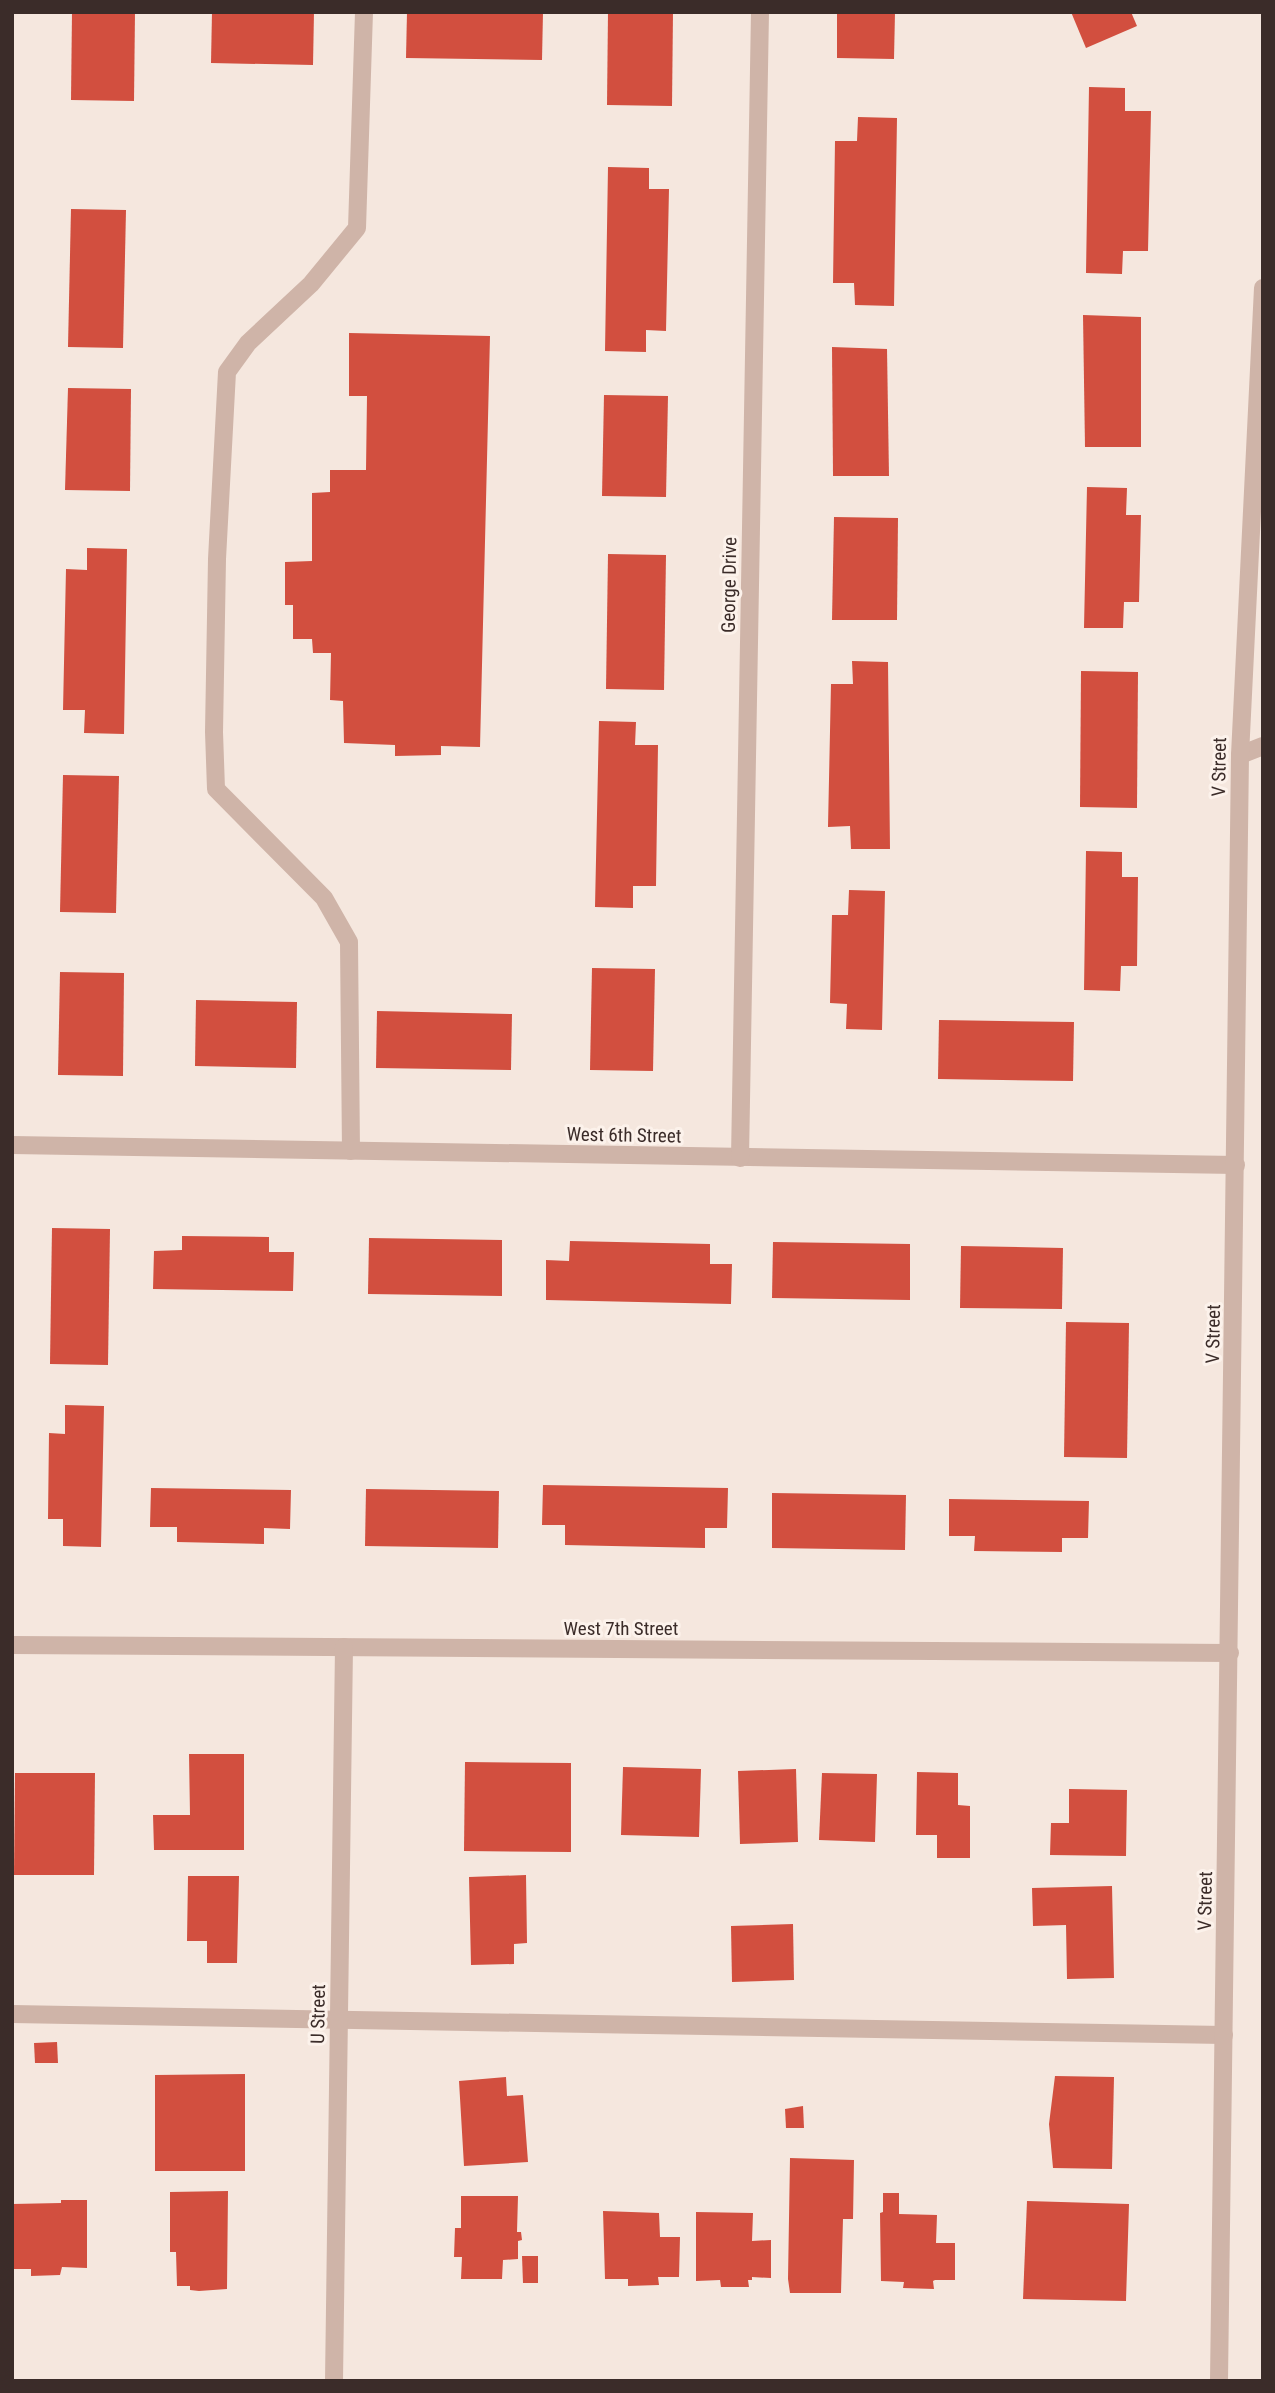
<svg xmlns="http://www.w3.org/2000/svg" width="1275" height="2393" viewBox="0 0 1275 2393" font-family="'Roboto Condensed',sans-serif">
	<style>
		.building { fill: #d24f3f }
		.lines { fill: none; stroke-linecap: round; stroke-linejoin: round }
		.minor { stroke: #cfb4a8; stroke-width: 18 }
		.labels { text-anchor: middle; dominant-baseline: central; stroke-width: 6; stroke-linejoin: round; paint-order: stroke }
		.street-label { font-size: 19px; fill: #3b2c29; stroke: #fcf2eb }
	</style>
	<rect width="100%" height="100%" fill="#f5e7de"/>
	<!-- building -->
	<g class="building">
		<path d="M72 12H135L134 101 71 100Z"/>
		<path d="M212 12H314L313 65 211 63Z"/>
		<path d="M407 12H543L542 60 406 58Z"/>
		<path d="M608 12H673L672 106 607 105Z"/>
		<path d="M837 12H895L894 59 837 58Z"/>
		<path d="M1071 12H1131L1137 26 1086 48Z"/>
		<path d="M1089 87 1125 88V111H1151L1148 251H1123L1122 274 1086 273Z"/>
		<path d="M858 117 897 118 894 306 855 305 854 283H833L835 141H857Z"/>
		<path d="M608 167 649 168V189H669L666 331 646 330V352L605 351Z"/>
		<path d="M71 209 126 210 123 348 68 347Z"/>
		<path d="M1083 315 1141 317V447H1085Z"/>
		<path d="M349 333 490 336 480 747 441 746V755L395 756V745L344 743 343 701 330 700 331 653H313L312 639H293V605H285V562L312 561V493L330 492V470H366L367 396H349Z"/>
		<path d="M832 347 887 349 889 476H833Z"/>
		<path d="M68 388 131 389 130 491 65 490Z"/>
		<path d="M604 395 668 396 666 497 602 496Z"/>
		<path d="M1087 487 1127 488 1126 515H1141L1139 602H1124L1123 628H1084Z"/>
		<path d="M834 517 898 518 897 620H832Z"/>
		<path d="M87 548 127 549 124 734 84 733 85 710H63L66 569 87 570Z"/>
		<path d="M608 554 666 555 664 690 606 689Z"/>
		<path d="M852 661 888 662 890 849H851L850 826 828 827 831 684H853Z"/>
		<path d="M1081 671 1138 672 1137 808 1080 807Z"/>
		<path d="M599 721 636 722 635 745H658L656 886H633V908L595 907Z"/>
		<path d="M63 775 119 776 116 913 60 912Z"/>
		<path d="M1086 851 1122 852V877H1138L1137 966H1121L1120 991 1084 990Z"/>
		<path d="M849 890 885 891 882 1030 846 1029 847 1004 830 1003 832 915H848Z"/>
		<path d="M592 968 655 969 653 1071 590 1070Z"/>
		<path d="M60 972 124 973 123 1076 58 1075Z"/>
		<path d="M196 1000 297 1002 296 1068 195 1066Z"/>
		<path d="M377 1011 512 1014 511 1070 376 1068Z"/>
		<path d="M939 1020 1074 1022 1073 1081 938 1079Z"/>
		<path d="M52 1228 110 1229 108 1365 50 1364Z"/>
		<path d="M182 1236 269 1237V1252H294L293 1291 153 1289 154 1251 182 1250Z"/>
		<path d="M369 1238 502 1240V1296L368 1294Z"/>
		<path d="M570 1241 710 1244V1264H732L731 1304 546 1300V1260L569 1261Z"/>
		<path d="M773 1242 910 1244V1300L772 1298Z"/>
		<path d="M961 1246 1063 1248 1062 1309 960 1308Z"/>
		<path d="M1066 1322 1129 1323 1127 1458 1064 1457Z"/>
		<path d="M65 1405 104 1406 101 1547 63 1546V1519H48L49 1433 65 1434Z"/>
		<path d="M543 1485 728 1488 727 1528H705V1548L565 1545V1525H542Z"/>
		<path d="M151 1488 291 1490 290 1529 264 1528V1544L177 1542V1527H150Z"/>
		<path d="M366 1489 499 1491 498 1548 365 1546Z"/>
		<path d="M772 1493 906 1495 905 1550 772 1548Z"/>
		<path d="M949 1499 1089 1501 1088 1538H1062V1552L974 1551 975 1536H949Z"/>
		<path d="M189 1754H244V1850H154L153 1815H190Z"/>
		<path d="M465 1762 571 1763V1852L464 1851Z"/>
		<path d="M623 1767 701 1769 699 1837 621 1835Z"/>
		<path d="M796 1769 798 1842 740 1844 738 1771Z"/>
		<path d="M917 1772 958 1773V1805L970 1806V1858H937V1835H916Z"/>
		<path d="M15 1773H95L94 1875H14Z"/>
		<path d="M822 1773 877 1774 875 1842 819 1840Z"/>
		<path d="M1069 1789 1127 1790 1126 1856 1050 1855 1051 1823H1069Z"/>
		<path d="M526 1875 527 1943 514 1944V1964L471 1965 469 1877Z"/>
		<path d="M188 1876H239L237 1963H207V1941H187Z"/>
		<path d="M1112 1886 1114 1978 1067 1979 1066 1925 1033 1926 1032 1888Z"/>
		<path d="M793 1924 794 1980 732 1982 731 1926Z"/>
		<path d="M57 2042 58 2063H35L34 2043Z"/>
		<path d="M245 2074V2171H155V2075Z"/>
		<path d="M1055 2076 1114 2077 1112 2169 1053 2168 1049 2124Z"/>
		<path d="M506 2077 507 2096 523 2095 528 2162 464 2166 459 2081Z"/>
		<path d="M803 2106 804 2128H786L785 2109Z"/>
		<path d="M790 2158 854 2160 853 2219H843L841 2293H790L788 2279Z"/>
		<path d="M228 2191 227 2289 199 2291 190 2290V2286H177L176 2252H170V2192Z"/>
		<path d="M883 2193H899V2214L937 2215 936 2243H955V2280H935L933 2281 934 2289 903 2288 904 2282 881 2281 880 2213 883 2212Z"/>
		<path d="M461 2196H518L517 2232H521L522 2240 518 2241V2259L503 2260 502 2279H461L462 2257H454L455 2228H461Z"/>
		<path d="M61 2200H87V2268L62 2267 60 2275 31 2276V2269H12V2204L61 2203Z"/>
		<path d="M1027 2201 1129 2204 1126 2301 1023 2299Z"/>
		<path d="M603 2211 659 2213 660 2237H680L679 2277H658L659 2285 628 2286V2279H605Z"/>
		<path d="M696 2212 753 2213 752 2241 771 2240V2278L752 2277V2280H748L749 2287H721L720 2280 696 2281Z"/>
		<path d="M522 2256H538V2283H523Z"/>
	</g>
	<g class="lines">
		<!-- minor -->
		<g class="minor">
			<path d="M1240 755 1263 746"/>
			<path d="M12 1145 1236 1165"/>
			<path d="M351 1151 349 942 324 898 216 789 214 732 217 559 227 372 248 343 311 284 357 228 364 12"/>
			<path d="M740 1158 760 12"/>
			<path d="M12 1645 1230 1653"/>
			<path d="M12 2014 1224 2035"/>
			<path d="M334 2381 344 1647"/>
			<path d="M1219 2381 1240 755 1263 288"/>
		</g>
	</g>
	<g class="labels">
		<!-- street labels -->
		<g class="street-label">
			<text transform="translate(729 585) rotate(-89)">George Drive</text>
			<text transform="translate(1219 767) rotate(-89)">V Street</text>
			<text transform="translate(624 1135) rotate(1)">West 6th Street</text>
			<text transform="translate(1213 1334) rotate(-89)">V Street</text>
			<text x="621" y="1628">West 7th Street</text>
			<text transform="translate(1205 1901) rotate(-89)">V Street</text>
			<text transform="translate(318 2014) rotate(-89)">U Street</text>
		</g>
	</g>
	<!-- border -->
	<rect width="1275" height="2393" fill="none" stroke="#3b2c29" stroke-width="28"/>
</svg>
